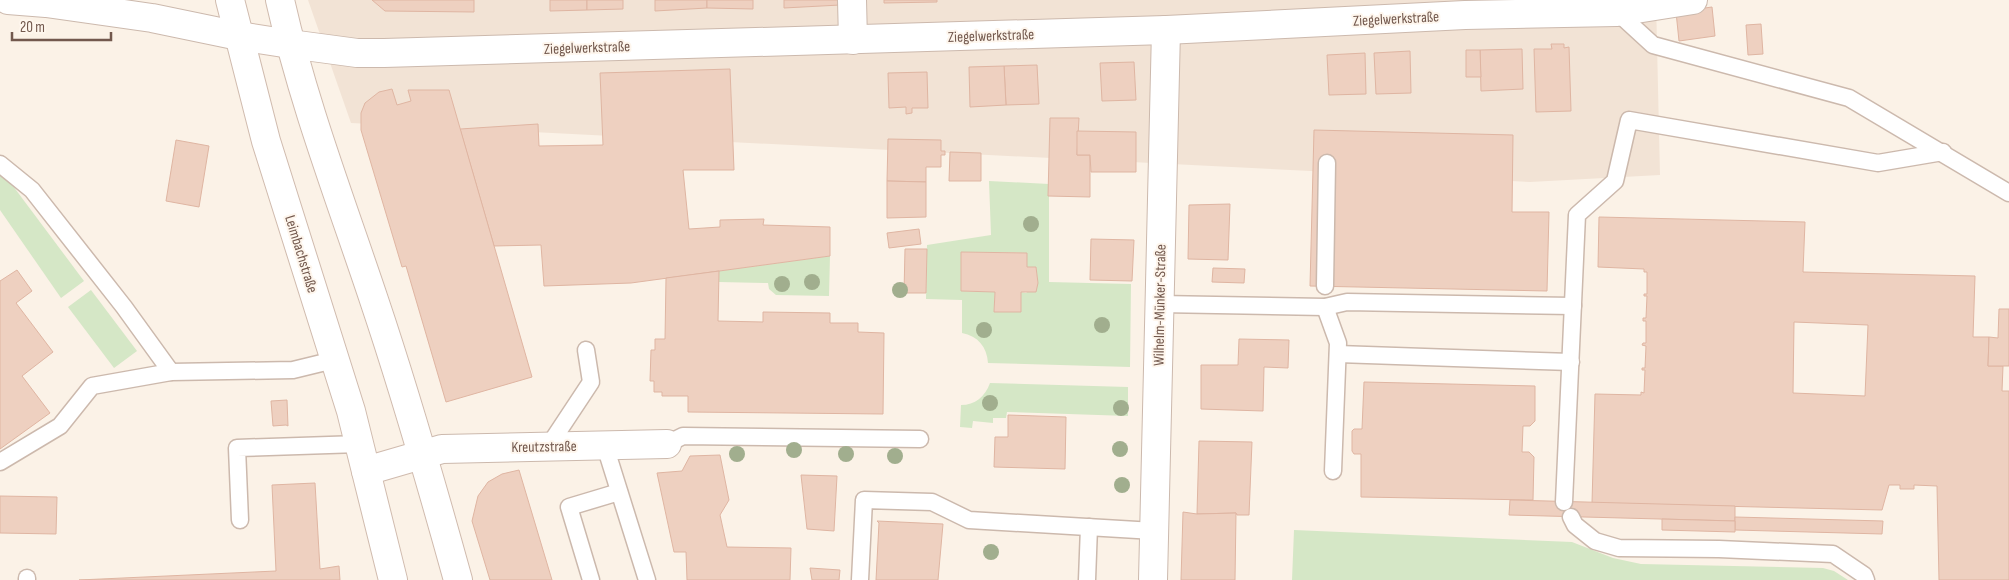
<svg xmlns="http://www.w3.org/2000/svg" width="2009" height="580" viewBox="0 0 2009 580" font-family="'Sofia Sans Condensed',sans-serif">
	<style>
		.residential { fill: #f2e3d5 }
		.green { fill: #d5e7c6; fill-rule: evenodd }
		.building { fill: #eed0c0; stroke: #dfb5a2; fill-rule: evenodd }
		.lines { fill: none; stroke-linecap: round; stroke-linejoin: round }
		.lane-casing { stroke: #ccb9ad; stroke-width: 19 }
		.street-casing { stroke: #ccb9ad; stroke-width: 30 }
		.secondary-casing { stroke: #d0bbae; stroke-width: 30 }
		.lane { stroke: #fff; stroke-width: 16 }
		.street { stroke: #fff; stroke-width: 28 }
		.secondary { stroke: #fff; stroke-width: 28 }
		.tree { fill: #a1ae8e }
		.labels { text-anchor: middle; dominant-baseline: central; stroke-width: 4; stroke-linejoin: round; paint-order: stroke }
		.street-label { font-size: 15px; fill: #72584d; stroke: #fef6ed }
	</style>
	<rect width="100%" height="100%" fill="#fbf2e7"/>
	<!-- residential -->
	<path class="residential" d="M308 0H1656L1660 175 1530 182 351 123Z"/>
	<!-- green -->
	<g class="green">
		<path d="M0 175 13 186 84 281 61 298 0 210Z"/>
		<path d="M989 181 1049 184V282L1131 284 1130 367 988 363C987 347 978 336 962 333V300L926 299 927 245 991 235ZM961 252 1027 253V267H1036L1038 283 1026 293 1021 292 1020 312H994L995 292 961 291Z"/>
		<path d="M830 256 829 296 776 295 769 289 768 283 719 282V271Z"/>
		<path d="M91 290 137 351 114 368 68 307Z"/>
		<path d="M990 383 1128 387V416L1007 412 1006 418H993V423L973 421 972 428 960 427 961 405C975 405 985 397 990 383Z"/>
		<path d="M1294 530 1572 542 1613 558 1641 564 1823 568 1834 571 1848 580H1292Z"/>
	</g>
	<!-- building -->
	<g class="building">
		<path d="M372 0H474V12L385 11Z"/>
		<path d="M550 0H587V10L550 11Z"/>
		<path d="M587 0H623V9L587 10Z"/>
		<path d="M655 0H707V8L655 11Z"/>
		<path d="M707 0H753V9L707 8Z"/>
		<path d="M784 0H840V5L784 8Z"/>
		<path d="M884 0H937V2L884 3Z"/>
		<path d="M1712 7 1715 36 1679 41 1676 12Z"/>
		<path d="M1761 24 1763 54 1748 55 1746 25Z"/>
		<path d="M1551 44H1564V48L1569 47 1571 111 1536 112 1534 49H1552Z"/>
		<path d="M1522 49 1523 89 1481 91 1480 50Z"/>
		<path d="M1466 50H1480L1481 77H1466Z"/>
		<path d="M1410 51 1411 93 1376 94 1374 53Z"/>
		<path d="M1365 53 1366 94 1329 95 1327 55Z"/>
		<path d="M1134 62 1136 100 1102 101 1100 63Z"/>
		<path d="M1037 65 1039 104 1006 105 1004 66Z"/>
		<path d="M1004 66 1006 105 970 107 969 67Z"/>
		<path d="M730 69 734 170H683L689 229 720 227V220L764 219 763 225 830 227V256L631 283 544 286 541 245 494 246 460 129 538 124 539 146 603 145 600 73Z"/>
		<path d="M927 72 928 108H912V113L906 114V107L889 108 888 73Z"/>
		<path d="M392 89 397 105 411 101 408 90H449L532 377 446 402 406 266 402 267 361 130V113L365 103 379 92Z"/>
		<path d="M1050 118H1079L1077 155H1090V197L1048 196Z"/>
		<path d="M1314 130 1513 135 1512 212H1549L1547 291 1310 286Z"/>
		<path d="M1077 131 1136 132V172H1091L1090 155H1077Z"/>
		<path d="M888 139 941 140V151H945V155H941V167H926V182L887 181Z"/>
		<path d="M176 140 209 146 199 207 166 201Z"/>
		<path d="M950 152 981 153V181H949Z"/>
		<path d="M887 181 926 182V217L887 218Z"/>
		<path d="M1230 204 1228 260 1188 259 1189 205Z"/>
		<path d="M1599 217 1805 222 1803 272 1975 276 1973 337H1989L1988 366H2003L2002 391H2009V580H1939L1937 486 1914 485V489H1900V485H1889L1882 510 1592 503 1595 394 1641 395V392L1644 393 1645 370H1642V368H1645L1646 346 1642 345 1643 343H1646V321H1643V318H1646L1647 296H1644V294H1647V272H1644V269L1598 267ZM1794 322 1868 325 1865 396 1793 393Z"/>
		<path d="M919 229 921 244 889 248 887 233Z"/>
		<path d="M1091 239 1134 240 1132 281 1090 280Z"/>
		<path d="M905 249H927L926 293H904Z"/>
		<path d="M961 252 1027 253V267H1036L1038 283 1036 292H1021V312H994L995 292 961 291Z"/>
		<path d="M1213 268 1245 269 1244 283 1212 282Z"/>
		<path d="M17 270 32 291 16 303 53 352 22 376 50 413 0 449V281Z"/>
		<path d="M719 271 718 321 763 322V312L830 313V323H858V332L884 333 883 414 688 412V396H662V392H654V381H650L651 350H655V339H665L666 278Z"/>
		<path d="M1999 309H2009V366H1988L1989 337 1998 338Z"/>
		<path d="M1239 339 1289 340 1288 368 1264 367 1263 411 1201 409V365H1238Z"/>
		<path d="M1364 382 1535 386V421L1530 426H1523L1522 452H1529L1534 457 1533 500 1361 497V454H1354L1352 451V431L1354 429H1362Z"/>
		<path d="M287 400 288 426 286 425 273 426 271 401Z"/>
		<path d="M1008 415 1066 417 1065 469 994 467 995 437H1008Z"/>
		<path d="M1199 441 1252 442 1249 515H1237L1236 513 1197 514Z"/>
		<path d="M720 455 729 500 720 515 727 547 791 548 790 580H687L686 552H674L657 473 682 471 690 456Z"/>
		<path d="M519 470 552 580H490L472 521 478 496 488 482 502 474Z"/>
		<path d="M801 475 837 476 834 531 807 529Z"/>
		<path d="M315 483 320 569 339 566 340 580H79L276 571 272 485Z"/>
		<path d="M0 496 57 497 56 534 0 533Z"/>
		<path d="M1510 500 1735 506V521L1509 515Z"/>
		<path d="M1183 512 1197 514 1236 513 1235 580H1181Z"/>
		<path d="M1735 517 1883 521 1882 534 1735 530Z"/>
		<path d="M1662 519 1735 521V532L1662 530Z"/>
		<path d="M877 521 943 524 938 580H876L879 523Z"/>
		<path d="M810 568 840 570 839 580H812Z"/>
	</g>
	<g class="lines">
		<!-- lane casing -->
		<g class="lane-casing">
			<g id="lane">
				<path d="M1617 12 1653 45 1849 98 2009 193"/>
				<path d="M0 164 32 190 124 307 171 372 293 370 334 360"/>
				<path d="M1325 286 1327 163"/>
				<path d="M1160 304 1325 307 1347 302 1573 306"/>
				<path d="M1325 307 1338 343 1333 471"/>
				<path d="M1338 354 1571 362"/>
				<path d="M667 444 683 436 920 439"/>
				<path d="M605 446 647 580"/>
				<path d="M548 447 591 382 586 350"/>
				<path d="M0 462 60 426 92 386 171 372"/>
				<path d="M1564 502 1577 215 1615 181 1629 120 1878 163 1943 152"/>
				<path d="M1571 517 1575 525 1595 541 1619 548 1719 549 1833 554 1864 575 1866 580"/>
				<path d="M240 520 237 448 359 444"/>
				<path d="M27 580V578"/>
				<path d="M591 580 569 507 619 492"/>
				<path d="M860 580 864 500 932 502 969 520 1154 531"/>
				<path d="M1087 580 1089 527"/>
			</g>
		</g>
		<!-- street casing -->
		<g class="street-casing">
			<g id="street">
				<path d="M8 0 46 3 152 18 239 36"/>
				<path d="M852 0 853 40"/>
				<path d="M290 44 357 53H384L1166 30 1465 15 1617 12 1693 0"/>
				<path d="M421 455 442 449 667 444"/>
				<path d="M1153 580 1166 30"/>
			</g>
		</g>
		<!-- secondary casing -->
		<g class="secondary-casing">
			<g id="secondary">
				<path d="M230 0 266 141 351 411 393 580"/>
				<path d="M280 0C303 103 341 201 374 300 405 392 432 486 458 580"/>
				<path d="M239 36 290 44"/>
				<path d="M366 471 421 455"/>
			</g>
		</g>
		<!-- lane -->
		<use href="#lane" class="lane"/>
		<!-- street -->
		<use href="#street" class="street"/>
		<!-- secondary -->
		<use href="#secondary" class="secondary"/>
	</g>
	<!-- trees -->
	<g class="tree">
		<circle cx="1031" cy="224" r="8"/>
		<circle cx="812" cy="282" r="8"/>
		<circle cx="782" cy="284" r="8"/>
		<circle cx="900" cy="290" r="8"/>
		<circle cx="1102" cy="325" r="8"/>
		<circle cx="984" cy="330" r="8"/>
		<circle cx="990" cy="403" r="8"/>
		<circle cx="1121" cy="408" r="8"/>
		<circle cx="1120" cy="449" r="8"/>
		<circle cx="794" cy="450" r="8"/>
		<circle cx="737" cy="454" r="8"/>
		<circle cx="846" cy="454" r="8"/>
		<circle cx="895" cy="456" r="8"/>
		<circle cx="1122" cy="485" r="8"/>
		<circle cx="991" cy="552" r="8"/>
	</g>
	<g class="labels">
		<!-- street labels -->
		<g class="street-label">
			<text transform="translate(1396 19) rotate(-3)">Ziegelwerkstraße</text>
			<text transform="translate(991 36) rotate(-2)">Ziegelwerkstraße</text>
			<text transform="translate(587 48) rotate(-2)">Ziegelwerkstraße</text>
			<text transform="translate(301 254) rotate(73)">Leimbachstraße</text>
			<text transform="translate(1160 305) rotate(-89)">Wilhelm-Münker-Straße</text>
			<text transform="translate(544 447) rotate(-1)">Kreutzstraße</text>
		</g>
	</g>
	<!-- scale -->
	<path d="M12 32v8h99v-8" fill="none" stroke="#72584d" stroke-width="2.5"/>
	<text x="20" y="32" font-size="15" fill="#72584d" stroke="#fef6ed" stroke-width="4" paint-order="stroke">20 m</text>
</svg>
